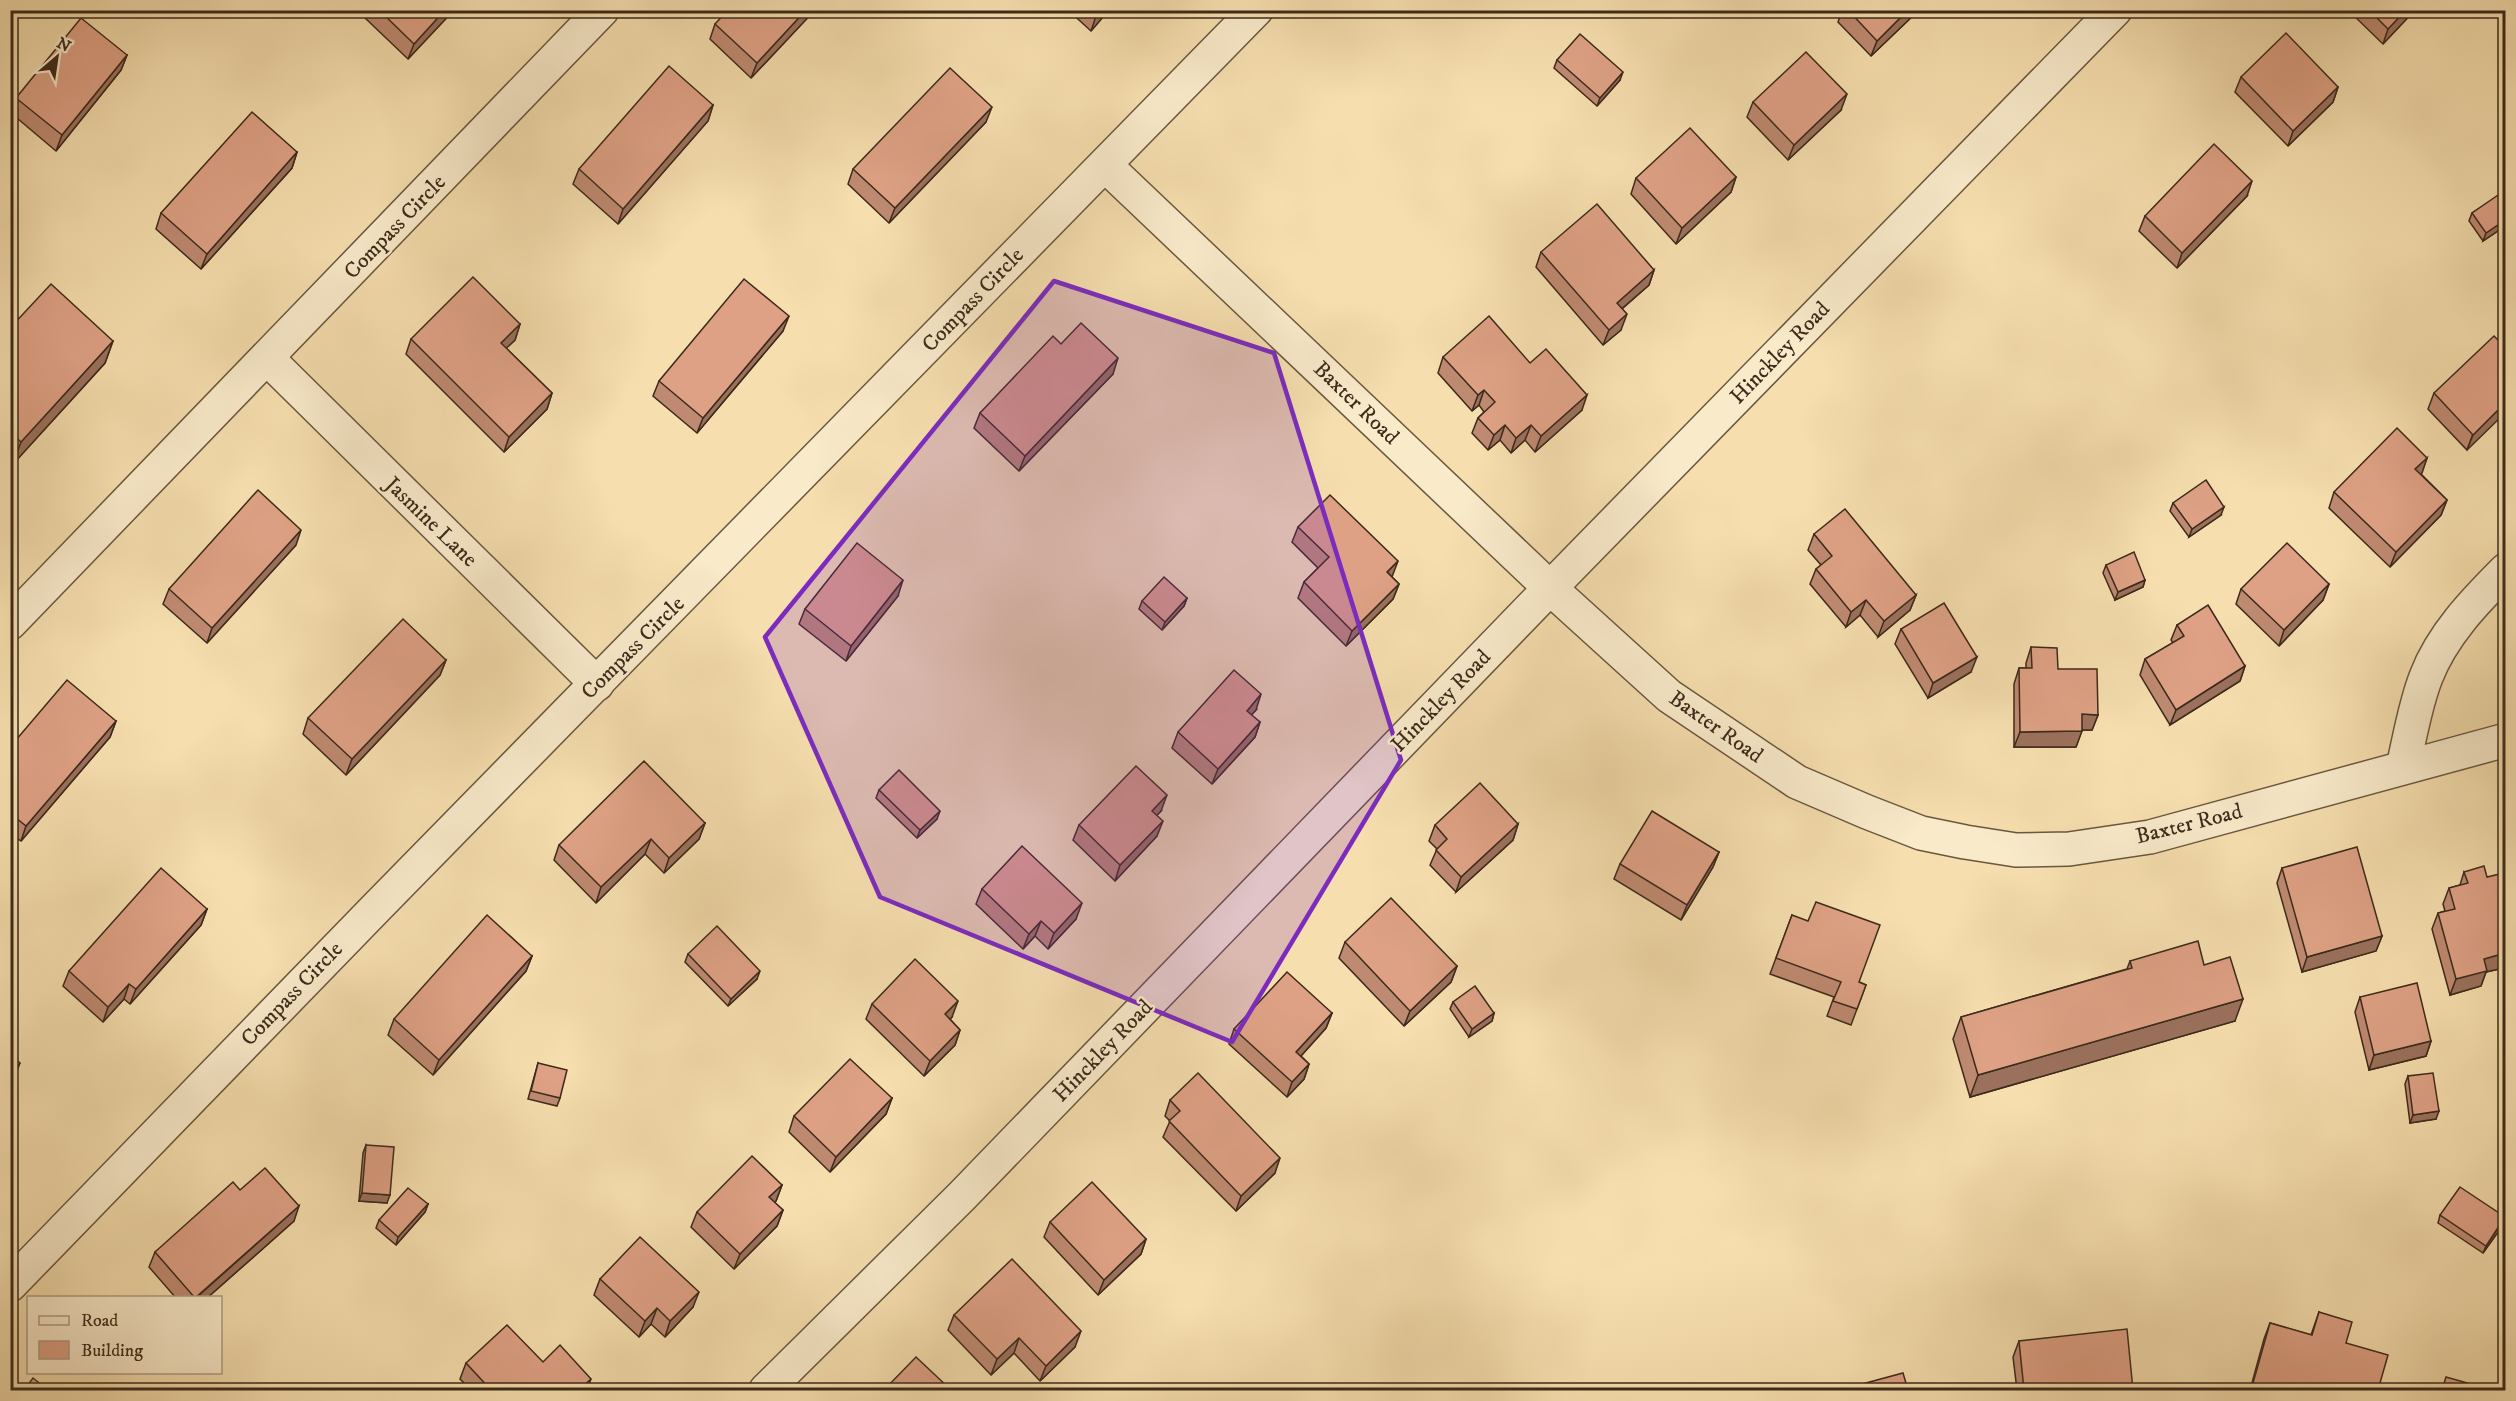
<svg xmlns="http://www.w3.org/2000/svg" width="2516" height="1401" viewBox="0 0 2516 1401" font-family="'IM FELL DW Pica',serif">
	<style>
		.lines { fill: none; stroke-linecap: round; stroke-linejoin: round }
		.street-casing { stroke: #6a573f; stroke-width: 36 }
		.street { stroke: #f9eaca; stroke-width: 33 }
		.wall { fill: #bf8a72; stroke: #3c2a1a; stroke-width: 1.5 }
		.shaded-wall { fill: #9b715d; stroke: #3c2a1a; stroke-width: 1.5 }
		.building { fill: #dea185; stroke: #3c2a1a; stroke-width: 1.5 }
		.marked { fill: #7b2cbf; fill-opacity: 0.2; stroke: #7b2cbf; stroke-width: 4.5; stroke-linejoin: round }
		.labels { text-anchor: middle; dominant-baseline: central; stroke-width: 5; stroke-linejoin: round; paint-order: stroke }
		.street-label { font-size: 22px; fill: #3c2a1a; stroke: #f9eaca }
	</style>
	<rect width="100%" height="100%" fill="#f6deae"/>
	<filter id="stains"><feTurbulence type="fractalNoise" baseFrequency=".00333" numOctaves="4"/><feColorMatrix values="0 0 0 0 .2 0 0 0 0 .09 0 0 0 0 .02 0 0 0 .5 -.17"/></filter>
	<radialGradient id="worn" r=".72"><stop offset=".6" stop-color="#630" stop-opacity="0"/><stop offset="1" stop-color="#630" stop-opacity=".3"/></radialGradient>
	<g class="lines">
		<!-- street casing -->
		<g class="street-casing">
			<g id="street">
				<path d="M1105 165 1550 588 1669 696 1797 782 1867 812 1921 833 1965 842 2016 850 2069 849 2150 837 2506 740"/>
				<path d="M267 358 597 684"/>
				<path d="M10 623 602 10"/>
				<path d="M2403 767C2410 737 2415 705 2426 677 2442 635 2475 601 2506 570"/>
				<path d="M10 1285 376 908 1256 10"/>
				<path d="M766 1390 962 1196 1550 588 2115 10"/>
			</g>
		</g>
		<!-- street -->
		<use href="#street" class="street"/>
	</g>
	<!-- wall -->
	<g class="wall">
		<path d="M366 10H454L408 59 364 17Z"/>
		<path d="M815 10 751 78 710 39 715 24Z"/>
		<path d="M1068 10H1109L1091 31Z"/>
		<path d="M1842 10H1919L1871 56 1838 22Z"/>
		<path d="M2348 10H2415L2383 44Z"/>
		<path d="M127 55 121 70 56 151 11 113 16 98Z"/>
		<path d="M1557 60 1620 80 1597 106 1554 68Z"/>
		<path d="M2241 77 2338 87 2333 102 2288 146 2235 92Z"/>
		<path d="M1753 102 1841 110 1788 160 1747 117Z"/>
		<path d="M713 105 708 121 618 224 573 184 579 169Z"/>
		<path d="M986 122 889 223 848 184 853 169Z"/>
		<path d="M297 152 292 168 201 269 156 229 161 213Z"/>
		<path d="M1736 177 1731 192 1676 244 1631 194 1636 178Z"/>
		<path d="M2505 193V226L2483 241 2469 221 2472 213Z"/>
		<path d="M2247 196 2177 268 2139 231 2145 216Z"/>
		<path d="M1541 252 1654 270 1649 285 1622 309 1621 330 1603 345 1536 267Z"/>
		<path d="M520 324 515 340 506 348 552 393 547 409 504 452 406 354 411 339Z"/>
		<path d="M10 328 113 341 105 363 13 464 10 462Z"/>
		<path d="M783 331 697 433 653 396 659 381Z"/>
		<path d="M1061 344 1113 374 1019 471 974 428 980 413Z"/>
		<path d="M2505 347 2467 450 2428 409 2434 393Z"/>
		<path d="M1443 357 1530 363 1582 410 1535 452 1525 440 1511 453 1500 440 1488 450 1472 433 1478 418 1484 412 1479 405 1472 411 1438 373Z"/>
		<path d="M2427 458 2421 474 2447 500 2441 515 2390 567 2329 508 2334 492Z"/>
		<path d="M2173 503 2221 515 2189 537 2170 511Z"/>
		<path d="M1298 527 1392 577 1399 584 1393 599 1346 646 1298 598 1304 582 1318 568 1292 542Z"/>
		<path d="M1814 534 1916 595 1910 610 1878 637 1860 615 1846 627 1810 584 1816 569 1821 565 1808 550Z"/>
		<path d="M296 545 207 643 163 604 169 589Z"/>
		<path d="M2106 565 2145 580 2143 587 2115 600 2103 573Z"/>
		<path d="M2329 584 2323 600 2279 646 2236 604 2241 589Z"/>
		<path d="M898 596 846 661 799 624 805 609Z"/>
		<path d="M1187 598 1184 606 1162 630 1139 609 1142 601Z"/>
		<path d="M2177 625 2245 666 2240 681 2170 725 2140 675 2145 659 2173 643 2171 640Z"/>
		<path d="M1901 629 1971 672 1928 698 1895 644Z"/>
		<path d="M2031 647 2058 669 2098 715 2092 730H2082L2076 747H2014V684L2019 668H2026V663Z"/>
		<path d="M446 660 440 675 346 775 303 734 308 718Z"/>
		<path d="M1256 710 1251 715 1260 722 1255 737 1212 784 1172 748 1178 732Z"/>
		<path d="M116 721 110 737 21 841 10 833V747Z"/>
		<path d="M879 790 937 819 917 838 876 798Z"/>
		<path d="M1161 811 1157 815V836L1115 881 1073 840 1079 825Z"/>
		<path d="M705 823 699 839 664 873 645 854 596 903 554 860 559 845Z"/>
		<path d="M1518 824 1513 840 1456 892 1430 865 1437 849 1429 841 1435 825Z"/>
		<path d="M1719 852 1713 867 1681 920 1614 879 1620 864Z"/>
		<path d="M2282 868 2382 936 2376 951 2302 972 2277 883Z"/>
		<path d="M2464 872 2504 968 2486 972 2481 986 2450 995 2432 929 2438 913 2445 911 2443 904 2449 888 2460 885Z"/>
		<path d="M982 889 1076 919 1048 949 1035 936 1023 949 976 904Z"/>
		<path d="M207 909 201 925 130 1004 124 999 103 1022 63 986 69 971Z"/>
		<path d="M1792 915 1859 982 1866 985 1851 1025 1827 1016 1834 997 1770 974Z"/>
		<path d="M1345 942 1457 966 1451 982 1404 1026 1339 958Z"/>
		<path d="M688 954 757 979 728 1006 685 962Z"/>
		<path d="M532 956 526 971 433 1075 388 1035 394 1019Z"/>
		<path d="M2130 961 2204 965 2235 1021 1970 1097 1953 1039 1961 1017 2127 969Z"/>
		<path d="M2360 997 2431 1041 2426 1056 2369 1070 2355 1012Z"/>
		<path d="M1453 1002 1494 1013 1492 1021 1469 1037 1450 1009Z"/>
		<path d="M872 1004 952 1017 950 1019 960 1030 955 1045 924 1076 866 1019Z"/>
		<path d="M1332 1013 1326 1028 1301 1056 1309 1064 1304 1079 1287 1097 1229 1044 1234 1029Z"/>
		<path d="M538 1063 560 1098 557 1106 528 1099Z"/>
		<path d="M2408 1076 2436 1119 2410 1123 2405 1084Z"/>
		<path d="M892 1098 886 1114 830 1172 789 1132 794 1116Z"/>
		<path d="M1170 1100 1275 1173 1236 1211 1163 1137 1170 1121 1165 1116Z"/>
		<path d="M366 1145 387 1203 359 1201 363 1153Z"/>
		<path d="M782 1185 776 1201 774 1202 783 1210 777 1226 734 1269 691 1227 697 1212Z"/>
		<path d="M240 1190 294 1221 207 1298H176L149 1267 155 1252Z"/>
		<path d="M428 1204 425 1212 396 1245 376 1228 379 1220Z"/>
		<path d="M2440 1215 2503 1225 2483 1253 2438 1223Z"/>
		<path d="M1050 1222 1146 1239 1141 1254 1098 1295 1044 1237Z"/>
		<path d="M600 1279 693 1307 665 1337 651 1324 639 1337 594 1295Z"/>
		<path d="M2319 1312 2346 1343 2378 1390H2250L2264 1339 2270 1323 2311 1335Z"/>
		<path d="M954 1315 1075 1347 1040 1381 1014 1353 991 1375 948 1330Z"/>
		<path d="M2019 1341 2133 1390H2017L2013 1357Z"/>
		<path d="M543 1362 587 1390H471L460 1379 466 1363Z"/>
	</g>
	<!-- shaded-wall -->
	<g class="shaded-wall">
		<path d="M445 10H454L408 59 414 44Z"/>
		<path d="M806 10H815L751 78 757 63Z"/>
		<path d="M1101 10H1109L1091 31 1096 16Z"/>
		<path d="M1908 10H1919L1871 56 1877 41Z"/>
		<path d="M2406 10H2415L2383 44 2388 29Z"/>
		<path d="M127 55 121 70 56 151 62 135Z"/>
		<path d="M1623 72 1620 80 1597 106 1600 98Z"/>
		<path d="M2338 87 2333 102 2288 146 2293 131Z"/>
		<path d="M1847 94 1841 110 1788 160 1794 145Z"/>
		<path d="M713 105 708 121 618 224 623 209Z"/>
		<path d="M992 107 986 122 889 223 895 208Z"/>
		<path d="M297 152 292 168 201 269 207 254Z"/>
		<path d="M1736 177 1731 192 1676 244 1682 228Z"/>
		<path d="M2252 181 2247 196 2177 268 2182 253Z"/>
		<path d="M2505 220V226L2483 241 2486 233Z"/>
		<path d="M1654 270 1649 285 1611 318 1617 303Z"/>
		<path d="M1627 314 1621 330 1603 345 1609 330Z"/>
		<path d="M789 316 783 331 697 433 703 418Z"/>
		<path d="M520 324 515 340 496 358 501 343Z"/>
		<path d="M113 341 105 363 13 464 21 442Z"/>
		<path d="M1118 358 1113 374 1019 471 1025 456Z"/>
		<path d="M1484 390 1479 405 1472 411 1478 395Z"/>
		<path d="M552 393 547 409 504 452 509 437Z"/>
		<path d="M1587 395 1582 410 1535 452 1541 436Z"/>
		<path d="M2505 403V413L2467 450 2473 435Z"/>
		<path d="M1505 425 1500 440 1488 450 1494 435Z"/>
		<path d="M1531 425 1525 440 1511 453 1516 438Z"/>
		<path d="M2427 458 2422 473 2410 485 2415 469Z"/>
		<path d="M2447 500 2441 515 2390 567 2396 552Z"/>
		<path d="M2224 507 2221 515 2189 537 2192 529Z"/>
		<path d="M301 530 296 545 207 643 212 628Z"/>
		<path d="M1398 561 1392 577 1387 572Z"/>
		<path d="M903 580 898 596 846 661 851 646Z"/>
		<path d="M2145 580 2143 587 2115 600 2118 592Z"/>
		<path d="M1399 584 1393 599 1346 646 1352 631Z"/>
		<path d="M2329 584 2323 600 2279 646 2284 630Z"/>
		<path d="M1916 595 1910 610 1878 637 1884 621Z"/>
		<path d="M1187 598 1184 606 1162 630 1165 622Z"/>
		<path d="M1866 600 1860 615 1846 627 1851 612Z"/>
		<path d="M1977 657 1971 672 1928 698 1933 683Z"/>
		<path d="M446 660 440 675 346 775 352 759Z"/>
		<path d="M2245 666 2240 681 2170 725 2176 710Z"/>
		<path d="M1261 694 1256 710 1241 726 1247 711Z"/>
		<path d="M2082 714 2098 715 2092 730H2076Z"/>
		<path d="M116 721 110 737 21 841 26 826Z"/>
		<path d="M1260 722 1255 737 1212 784 1218 769Z"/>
		<path d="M2082 731 2076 747H2014L2020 732Z"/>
		<path d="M1167 795 1161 811 1146 826 1152 811Z"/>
		<path d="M940 811 937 819 917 838 920 830Z"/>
		<path d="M1163 821 1157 836 1115 881 1120 865Z"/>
		<path d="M705 823 699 839 664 873 669 858Z"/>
		<path d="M1518 824 1513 840 1456 892 1461 877Z"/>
		<path d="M651 839 645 854 596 903 601 887Z"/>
		<path d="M1719 852 1713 867 1681 920 1687 905Z"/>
		<path d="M1082 903 1076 919 1048 949 1054 933Z"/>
		<path d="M207 909 201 925 130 1004 136 989Z"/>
		<path d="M1041 921 1035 936 1023 949 1029 934Z"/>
		<path d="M2382 936 2376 951 2302 972 2307 957Z"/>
		<path d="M2505 953V962L2504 968 2486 972 2481 986 2450 995 2456 979 2484 959Z"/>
		<path d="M532 956 526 971 433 1075 439 1060Z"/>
		<path d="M1457 966 1451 982 1404 1026 1410 1011Z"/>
		<path d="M760 971 757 979 728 1006 731 999Z"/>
		<path d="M129 984 124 999 103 1022 108 1007Z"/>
		<path d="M2243 999 2235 1021 1970 1097 1978 1075Z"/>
		<path d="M958 1001 952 1017 939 1030 945 1014Z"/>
		<path d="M1332 1013 1326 1028 1291 1067 1296 1052Z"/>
		<path d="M1494 1013 1492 1021 1469 1037 1472 1029Z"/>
		<path d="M960 1030 955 1045 924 1076 930 1061Z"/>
		<path d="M2431 1041 2426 1056 2369 1070 2374 1055Z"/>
		<path d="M20 1063 14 1079 10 1082V1073Z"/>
		<path d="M1309 1064 1304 1079 1287 1097 1292 1082Z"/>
		<path d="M892 1098 886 1114 830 1172 836 1157Z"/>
		<path d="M15 1101 10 1114V1106Z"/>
		<path d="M2439 1111 2436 1119 2410 1123 2413 1115Z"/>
		<path d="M1280 1158 1275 1173 1236 1211 1241 1196Z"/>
		<path d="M782 1185 776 1201 764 1213 769 1197Z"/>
		<path d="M362 1193 390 1195 387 1203 359 1201Z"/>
		<path d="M428 1204 425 1212 396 1245 398 1237Z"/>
		<path d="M299 1206 294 1221 207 1298H196Z"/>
		<path d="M783 1210 777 1226 734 1269 740 1254Z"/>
		<path d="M2505 1217 2503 1225 2483 1253 2486 1246Z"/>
		<path d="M1146 1239 1141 1254 1098 1295 1104 1280Z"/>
		<path d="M699 1292 693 1307 665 1337 670 1321Z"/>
		<path d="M657 1308 651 1324 639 1337 645 1321Z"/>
		<path d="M1081 1331 1075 1347 1040 1381 1046 1366Z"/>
		<path d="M1019 1338 1014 1353 991 1375 997 1359Z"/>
		<path d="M591 1379 587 1390H579Z"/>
	</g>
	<!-- building -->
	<g class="building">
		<path d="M379 10H445L414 44Z"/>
		<path d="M728 10H806L757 63 715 24Z"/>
		<path d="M1091 10H1101L1096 16Z"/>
		<path d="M1848 10H1908L1877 41Z"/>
		<path d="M2369 10H2406L2388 29Z"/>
		<path d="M81 18 127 55 62 135 16 98Z"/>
		<path d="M2286 33 2338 87 2293 131 2241 77Z"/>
		<path d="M1580 34 1623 72 1600 98 1557 60Z"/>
		<path d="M1806 52 1847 94 1794 145 1753 102Z"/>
		<path d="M669 66 713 105 623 209 579 169Z"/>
		<path d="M950 68 992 107 895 208 853 169Z"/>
		<path d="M252 112 297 152 207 254 161 213Z"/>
		<path d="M1690 128 1736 177 1682 228 1636 178Z"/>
		<path d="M2214 144 2252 181 2182 253 2145 216Z"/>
		<path d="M2504 191 2505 193V220L2486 233 2472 213Z"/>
		<path d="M1597 204 1654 270 1617 303 1627 314 1609 330 1541 252Z"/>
		<path d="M473 277 520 324 501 343 552 393 509 437 411 339Z"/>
		<path d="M744 279 789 316 703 418 659 381Z"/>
		<path d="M51 284 113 341 21 442 10 432V328Z"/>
		<path d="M1489 316 1530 363 1546 349 1587 395 1541 436 1531 425 1516 438 1505 425 1494 435 1478 418 1495 402 1484 390 1478 395 1443 357Z"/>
		<path d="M1081 323 1118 358 1025 456 980 413 1053 336 1061 344Z"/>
		<path d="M2494 336 2505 347V403L2473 435 2434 393Z"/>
		<path d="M2397 428 2427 458 2415 469 2447 500 2396 552 2334 492Z"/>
		<path d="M2206 480 2224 507 2192 529 2173 503Z"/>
		<path d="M258 490 301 530 212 628 169 589Z"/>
		<path d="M1330 495 1398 561 1387 572 1399 584 1352 631 1304 582 1329 557 1298 527Z"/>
		<path d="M1845 509 1916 595 1884 621 1866 600 1851 612 1816 569 1832 556 1814 534Z"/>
		<path d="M857 543 903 580 851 646 805 609Z"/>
		<path d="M2287 543 2329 584 2284 630 2241 589Z"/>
		<path d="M2134 552 2145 580 2118 592 2106 565Z"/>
		<path d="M1164 577 1187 598 1165 622 1142 601Z"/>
		<path d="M1944 603 1977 657 1933 683 1901 629Z"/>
		<path d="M2208 605 2245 666 2176 710 2145 659 2184 636 2177 625Z"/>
		<path d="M403 619 446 660 352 759 308 718Z"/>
		<path d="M2031 647 2057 648 2058 669H2097L2098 715 2082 714V731L2020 732 2019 668H2032Z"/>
		<path d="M1234 670 1261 694 1247 711 1260 722 1218 769 1178 732Z"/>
		<path d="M67 680 116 721 26 826 10 813V747Z"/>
		<path d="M644 761 705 823 669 858 651 839 601 887 559 845Z"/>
		<path d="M1136 766 1167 795 1152 811 1163 821 1120 865 1079 825Z"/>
		<path d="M899 770 940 811 920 830 879 790Z"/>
		<path d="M1480 783 1518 824 1461 877 1436 850 1447 839 1435 825Z"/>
		<path d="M1652 811 1719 852 1687 905 1620 864Z"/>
		<path d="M1022 846 1082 903 1054 933 1041 921 1029 934 982 889Z"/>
		<path d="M2357 847 2382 936 2307 957 2282 868Z"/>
		<path d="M2484 866 2487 877 2504 873 2505 877V934H2504L2505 939V953L2484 959 2487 971 2456 979 2438 913 2455 909 2449 888 2468 883 2464 872Z"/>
		<path d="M161 868 207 909 136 989 129 984 108 1007 69 971Z"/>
		<path d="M1391 898 1457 966 1410 1011 1345 942Z"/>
		<path d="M1816 902 1880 925 1859 982 1866 985 1857 1009 1833 1001 1841 982 1776 958 1792 915 1808 921Z"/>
		<path d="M487 915 532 956 439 1060 394 1019Z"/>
		<path d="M717 926 760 971 731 999 688 954Z"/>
		<path d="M2198 941 2204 965 2230 957 2243 999 1978 1075 1961 1017 2132 968 2130 961Z"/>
		<path d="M915 959 958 1001 945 1014 960 1030 930 1061 872 1004Z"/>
		<path d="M1287 972 1332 1013 1296 1052 1309 1064 1292 1082 1234 1029Z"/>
		<path d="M2417 983 2431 1041 2374 1055 2360 997Z"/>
		<path d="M1475 986 1494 1013 1472 1029 1453 1002Z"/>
		<path d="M10 1054 20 1063 10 1073Z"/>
		<path d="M850 1059 892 1098 836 1157 794 1116Z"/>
		<path d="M538 1063 567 1070 560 1098 531 1091Z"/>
		<path d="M1198 1073 1280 1158 1241 1196 1169 1121 1180 1111 1170 1100Z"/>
		<path d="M2433 1073 2439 1111 2413 1115 2408 1076Z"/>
		<path d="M10 1097 15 1101 10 1106Z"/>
		<path d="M366 1145 394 1147 390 1195 362 1193Z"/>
		<path d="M752 1156 782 1185 769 1197 783 1210 740 1254 697 1212Z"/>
		<path d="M265 1168 299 1206 195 1298 155 1252 233 1182 240 1190Z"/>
		<path d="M1092 1182 1146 1239 1104 1280 1050 1222Z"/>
		<path d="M2460 1187 2505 1217 2486 1246 2440 1215Z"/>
		<path d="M408 1188 428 1204 398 1237 379 1220Z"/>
		<path d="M640 1237 699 1292 670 1321 657 1308 645 1321 600 1279Z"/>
		<path d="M1012 1259 1081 1331 1046 1366 1019 1338 997 1359 954 1315Z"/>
		<path d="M2319 1312 2352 1322 2346 1343 2388 1355 2378 1390H2279L2253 1383 2270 1323 2312 1335Z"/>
		<path d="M507 1325 543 1362 560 1345 591 1379 579 1390H491L466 1363Z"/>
		<path d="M2127 1329 2133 1390H2024L2019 1341Z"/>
		<path d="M916 1357 951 1390H884Z"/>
		<path d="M1903 1373 1908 1390H1840Z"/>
		<path d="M2446 1377 2492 1390H2442Z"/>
		<path d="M33 1378 48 1390H24Z"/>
		<path d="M70 1386 76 1390H67Z"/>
	</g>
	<!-- marked area -->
	<path class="marked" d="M1054 281 1274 353 1401 760 1232 1042 880 897 765 637Z"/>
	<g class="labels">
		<!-- street labels -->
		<g class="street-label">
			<text transform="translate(395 227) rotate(-46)">Compass Circle</text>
			<text transform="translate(973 300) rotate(-46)">Compass Circle</text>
			<text transform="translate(1780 353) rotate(-46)">Hinckley Road</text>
			<text transform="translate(1356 403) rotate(44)">Baxter Road</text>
			<text transform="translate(431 522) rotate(44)">Jasmine Lane</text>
			<text transform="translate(633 648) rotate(-45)">Compass Circle</text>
			<text transform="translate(1441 701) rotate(-46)">Hinckley Road</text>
			<text transform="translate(1716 727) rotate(35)">Baxter Road</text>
			<text transform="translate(2189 824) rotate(-14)">Baxter Road</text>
			<text transform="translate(292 994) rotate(-46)">Compass Circle</text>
			<text transform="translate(1103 1051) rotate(-46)">Hinckley Road</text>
		</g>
	</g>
	<!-- margin -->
	<rect width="2516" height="1401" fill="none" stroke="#f6deae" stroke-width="36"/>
	<rect x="12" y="12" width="2492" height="1377" fill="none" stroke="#3c2a1a" stroke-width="3"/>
	<rect x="18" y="18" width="2480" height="1365" fill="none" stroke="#3c2a1a" stroke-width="1.5"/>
	<!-- legend -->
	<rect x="27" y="1296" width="195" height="78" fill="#f9eaca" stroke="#ad9d84" stroke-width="1.5"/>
	<rect x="39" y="1316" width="30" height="9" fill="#f9eaca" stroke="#ad9d84" stroke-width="1.5"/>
	<text x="81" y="1326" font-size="18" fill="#3c2a1a">Road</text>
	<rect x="39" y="1341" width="30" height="18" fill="#dea185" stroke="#ad9d84" stroke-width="1.5"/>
	<text x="81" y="1356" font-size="18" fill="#3c2a1a">Building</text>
	<!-- north arrow -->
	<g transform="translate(57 57) rotate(29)" stroke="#f9eaca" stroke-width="4.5" paint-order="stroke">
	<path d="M0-4.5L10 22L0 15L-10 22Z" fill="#3c2a1a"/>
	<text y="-9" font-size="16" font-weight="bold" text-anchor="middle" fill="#3c2a1a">N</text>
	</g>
	<rect width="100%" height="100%" filter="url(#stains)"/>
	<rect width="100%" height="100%" fill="url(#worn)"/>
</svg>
